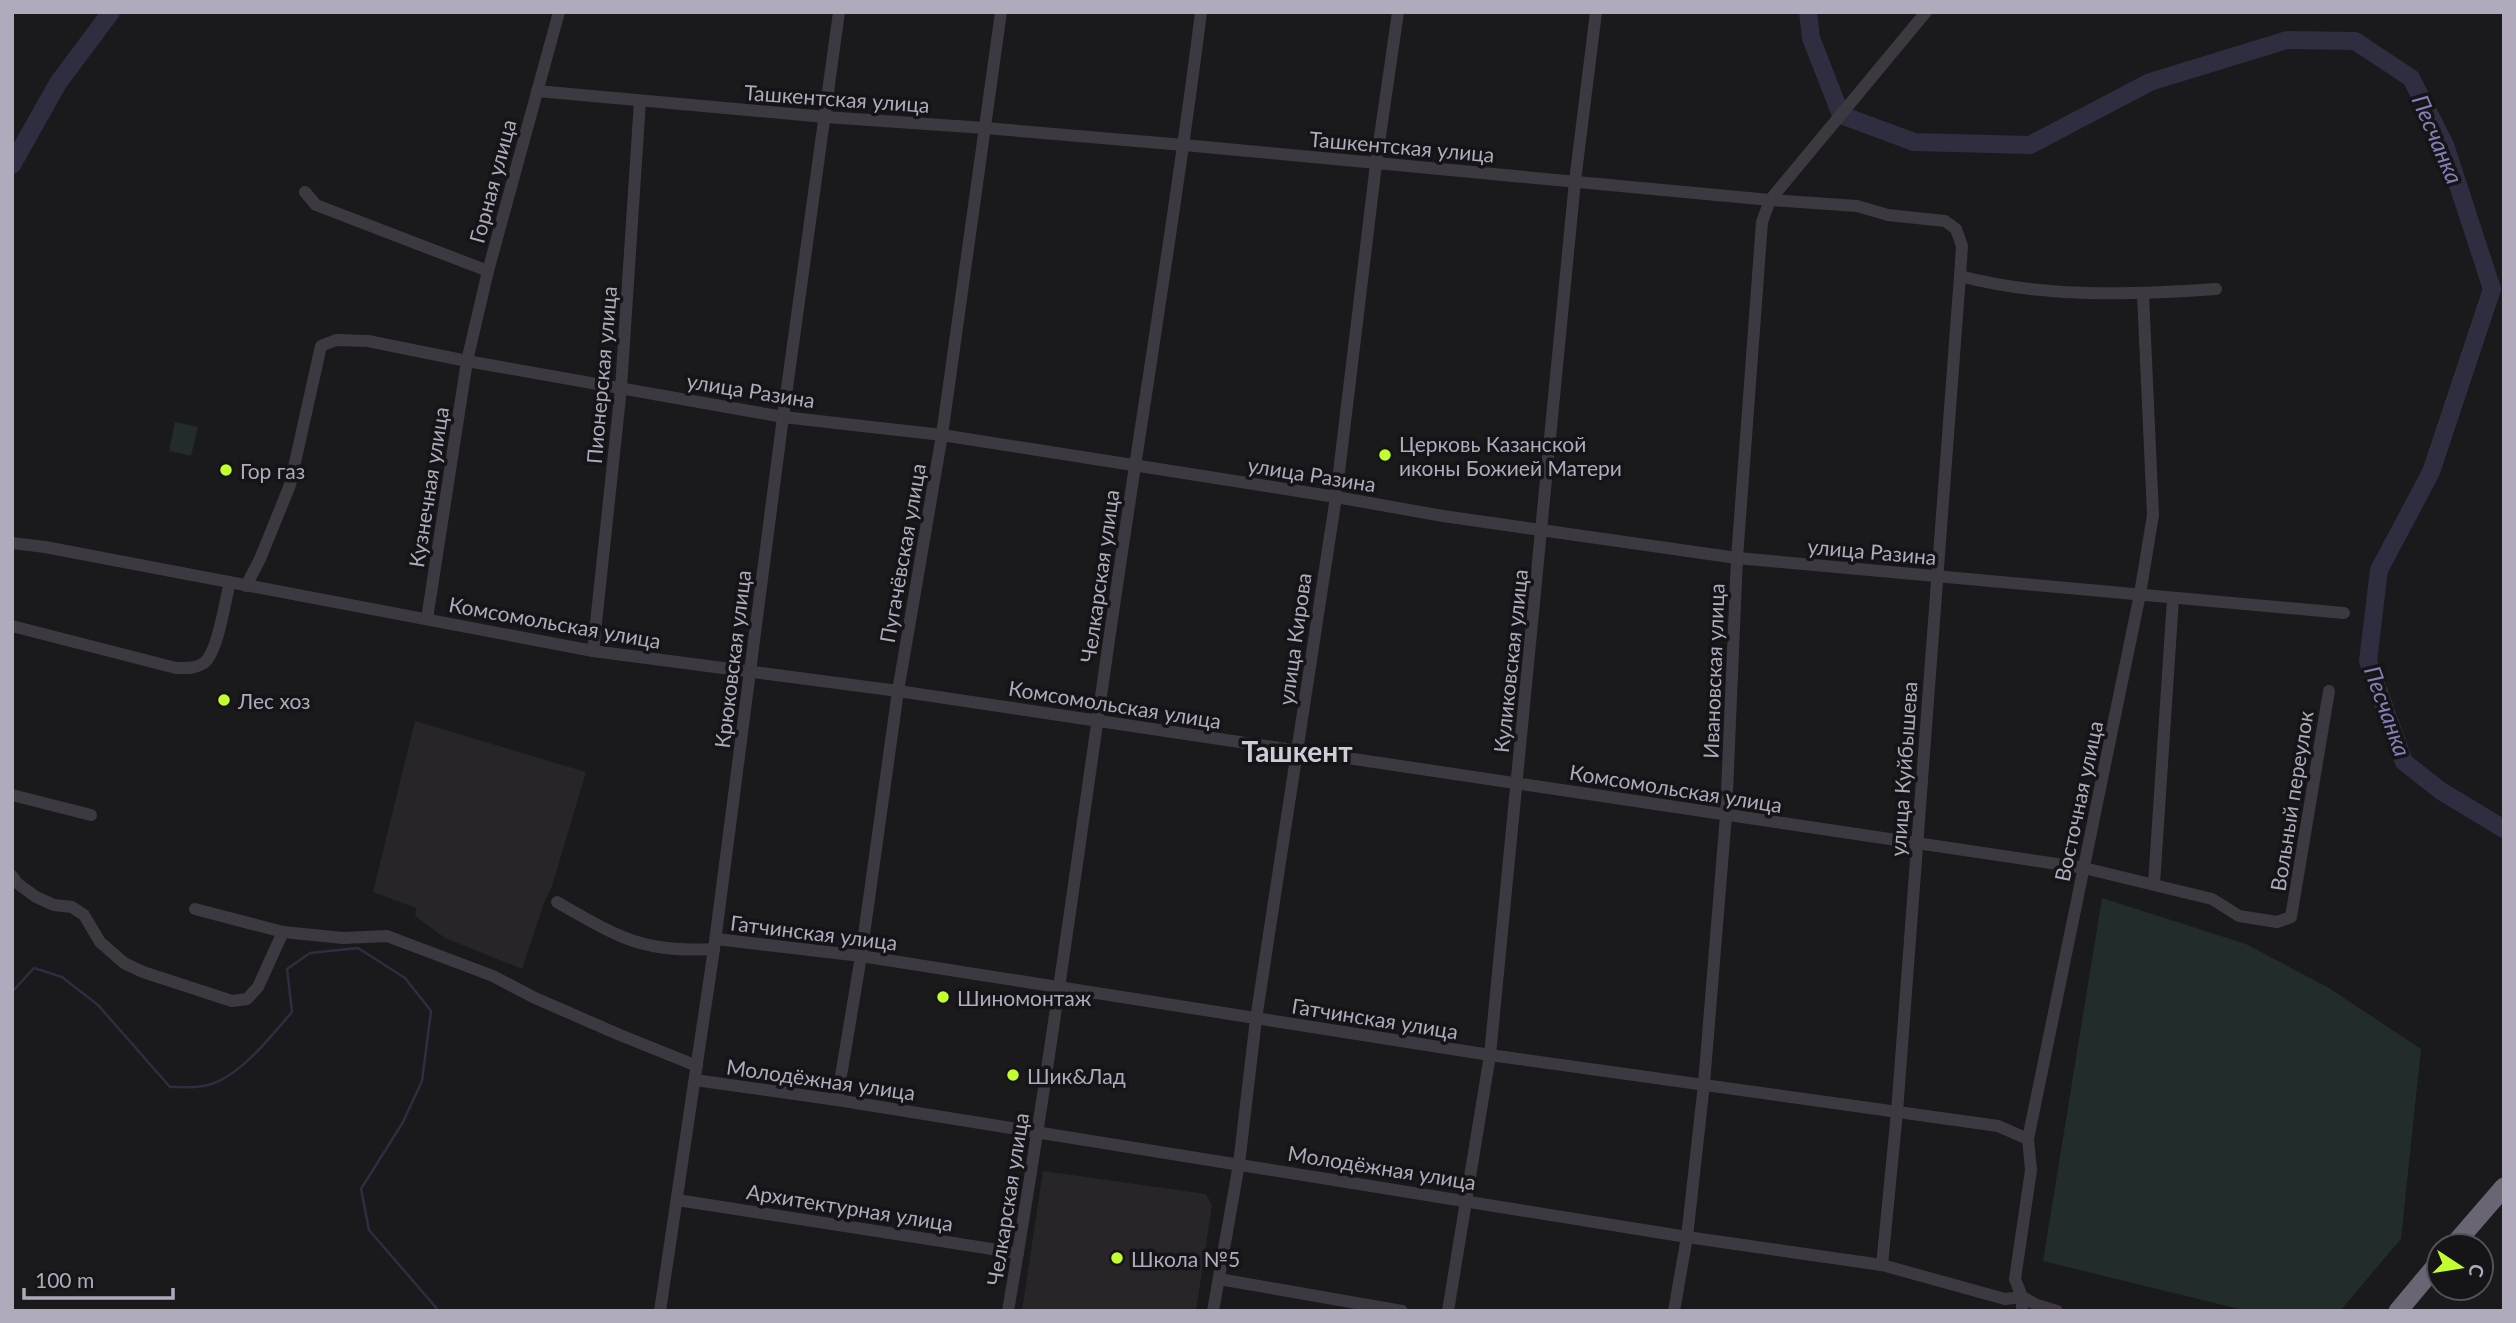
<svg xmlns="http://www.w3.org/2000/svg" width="2516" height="1323" viewBox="0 0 2516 1323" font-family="Lato,sans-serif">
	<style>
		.built { fill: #272528 }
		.green { fill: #222c2a }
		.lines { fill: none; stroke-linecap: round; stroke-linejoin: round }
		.stream { stroke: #2f2d40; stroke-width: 2.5 }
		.river { stroke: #2f2d40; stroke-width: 18 }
		.minor { stroke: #3d3941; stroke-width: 12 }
		.highway { stroke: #6a6572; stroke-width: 19 }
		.poi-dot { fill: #c3fe2e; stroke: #151416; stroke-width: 2.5 }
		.labels { text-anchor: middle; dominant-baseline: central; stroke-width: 7; stroke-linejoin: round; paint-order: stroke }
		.street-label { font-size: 21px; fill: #b0aabc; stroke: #151416 }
		.poi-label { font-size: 21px; fill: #b0aabc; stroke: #151416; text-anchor: start }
		.water-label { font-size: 23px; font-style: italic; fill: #8580b8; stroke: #151416 }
		.district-label { font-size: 28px; font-weight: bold; fill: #d0ccd7; stroke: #151416 }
	</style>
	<rect width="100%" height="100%" fill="#1a191b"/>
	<!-- built -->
	<g class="built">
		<path d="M415 721 586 772 552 886 544 903 522 969 445 938 415 916 416 908 373 892Z"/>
		<path d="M1043 1171 1206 1194 1212 1205 1196 1311H1022Z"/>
	</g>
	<!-- green -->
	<g class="green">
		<path d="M175 422 198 427 191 456 169 451Z"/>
		<path d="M2102 898 2246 944 2329 988 2421 1049 2401 1239 2340 1311H2247L2043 1261Z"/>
	</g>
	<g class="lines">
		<!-- stream -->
		<path class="stream" d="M12 992 34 968 62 977 98 1005 170 1087C180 1087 192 1088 203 1086 237 1081 271 1036 292 1012L287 969 310 953 358 948 405 978 431 1011 422 1081 403 1122 361 1189 369 1230 439 1311"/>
		<!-- river -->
		<g class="river">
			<path d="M1808 12 1811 38 1841 115 1914 142 2030 145 2150 82 2287 40 2355 41 2411 78 2445 145 2492 289 2431 472 2379 570 2368 661 2404 762 2441 791 2504 829"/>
			<path d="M12 165 58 83 111 12"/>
		</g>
		<!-- minor -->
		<g class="minor">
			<path d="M537 91 825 117 985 128 1184 145 1770 200 1857 206 1888 215 1945 221 1956 229 1962 246 1960 276C2043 298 2131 295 2216 289"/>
			<path d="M305 192 316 205 488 271"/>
			<path d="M12 543 45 547 593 651 898 691 2084 868 2212 899 2239 916 2277 922 2291 917 2329 691"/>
			<path d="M246 586 260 559 290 485 321 346 336 340 368 341 467 361 783 417 942 435 1336 497 1443 516 1737 558 2344 613"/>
			<path d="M427 619 467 361 488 271 559 12"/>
			<path d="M12 626 176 668C187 668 195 669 204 663 218 652 225 601 230 582"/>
			<path d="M593 651 621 388 640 101"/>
			<path d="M12 795 91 815"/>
			<path d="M12 876 17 883 36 897 54 905 72 907 84 915 100 942 124 963 143 972 232 1001 247 999 258 987 283 932"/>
			<path d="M2154 884 2173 599"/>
			<path d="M557 902C576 913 596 925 616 934 645 948 682 951 714 949"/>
			<path d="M195 909 283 932 343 938 387 936 493 976 535 998 620 1035 697 1066"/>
			<path d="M716 939 861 956 1490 1055 1998 1126 2028 1139"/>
			<path d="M695 1080 837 1100 1687 1237 1882 1265 2005 1299 2022 1297 2037 1305 2057 1311"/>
			<path d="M837 1100 861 956 898 691 942 435 1001 12"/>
			<path d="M677 1200 1018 1253"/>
			<path d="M1882 1265 1897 1112 1960 276"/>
			<path d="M1219 1279 1402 1311"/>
			<path d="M660 1311 714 949 783 417 839 12"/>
			<path d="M1008 1311C1048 1079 1079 846 1113 613 1142 413 1176 213 1201 12"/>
			<path d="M1213 1311 1239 1164 1256 1019 1336 497 1376 164 1398 12"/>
			<path d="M1448 1311 1490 1055 1575 181 1596 12"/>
			<path d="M1674 1311 1687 1237 1704 1084 1726 815 1737 558 1762 222 1770 200 1926 12"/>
			<path d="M2022 1311V1297L2015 1279 2031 1170 2028 1139 2140 594 2153 515 2143 294"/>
		</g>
		<!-- highway -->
		<g class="highway">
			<path d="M2453 1246 2504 1187"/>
			<path d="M2398 1311 2439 1262"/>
		</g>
	</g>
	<!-- markers -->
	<g class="poi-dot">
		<circle cx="1385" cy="455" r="7"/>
		<circle cx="226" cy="470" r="7"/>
		<circle cx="224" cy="700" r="7"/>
		<circle cx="943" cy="997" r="7"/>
		<circle cx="1013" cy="1075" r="7"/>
		<circle cx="1117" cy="1258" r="7"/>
	</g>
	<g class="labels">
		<!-- street labels -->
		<g class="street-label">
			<text transform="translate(837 98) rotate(4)">Ташкентская улица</text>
			<text transform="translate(1402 146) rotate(5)">Ташкентская улица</text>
			<text transform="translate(492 181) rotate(-75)">Горная улица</text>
			<text transform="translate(601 375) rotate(-85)">Пионерская улица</text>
			<text transform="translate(751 390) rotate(9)">улица Разина</text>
			<text transform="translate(1312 474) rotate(9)">улица Разина</text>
			<text transform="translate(428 487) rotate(-81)">Кузнечная улица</text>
			<text transform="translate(1872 551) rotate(5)">улица Разина</text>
			<text transform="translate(902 553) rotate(-80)">Пугачёвская улица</text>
			<text transform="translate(1099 576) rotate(-82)">Челкарская улица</text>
			<text transform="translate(555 622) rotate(10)">Комсомольская улица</text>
			<text transform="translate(1294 639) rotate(-82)">улица Кирова</text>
			<text transform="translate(732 659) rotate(-83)">Крюковская улица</text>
			<text transform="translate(1510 661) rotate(-84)">Куликовская улица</text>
			<text transform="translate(1713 671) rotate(-88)">Ивановская улица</text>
			<text transform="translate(1115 704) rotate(9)">Комсомольская улица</text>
			<text transform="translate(1903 769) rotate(-86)">улица Куйбышева</text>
			<text transform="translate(1676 788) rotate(9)">Комсомольская улица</text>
			<text transform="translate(2078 801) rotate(-78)">Восточная улица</text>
			<text transform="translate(2291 801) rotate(-81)">Вольный переулок</text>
			<text transform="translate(814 932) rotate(7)">Гатчинская улица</text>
			<text transform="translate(1375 1018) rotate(9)">Гатчинская улица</text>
			<text transform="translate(821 1079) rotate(8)">Молодёжная улица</text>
			<text transform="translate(1382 1167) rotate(9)">Молодёжная улица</text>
			<text transform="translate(1007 1199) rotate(-81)">Челкарская улица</text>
			<text transform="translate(850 1207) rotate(9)">Архитектурная улица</text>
		</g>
		<!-- poi labels -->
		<g class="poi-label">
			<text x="1399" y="443">Церковь Казанской<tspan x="1399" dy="24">иконы Божией Матери</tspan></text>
			<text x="240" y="470">Гор газ</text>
			<text x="238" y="700">Лес хоз</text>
			<text x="957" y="997">Шиномонтаж</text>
			<text x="1027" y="1075">Шик&amp;Лад</text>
			<text x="1131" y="1258">Школа №5</text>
		</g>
		<!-- water labels -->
		<g class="water-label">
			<text transform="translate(2438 139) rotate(67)">Песчанка</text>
			<text transform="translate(2388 711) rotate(70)">Песчанка</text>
		</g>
		<!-- district labels -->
		<g class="district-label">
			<text x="1297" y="751">Ташкент</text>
		</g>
	</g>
	<!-- border -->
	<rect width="2516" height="1323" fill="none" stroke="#b0aabc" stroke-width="28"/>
	<!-- north arrow -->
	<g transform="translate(2460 1267) rotate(102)"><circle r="33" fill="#151416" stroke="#535058" stroke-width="2"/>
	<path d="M0-5L12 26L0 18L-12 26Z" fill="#c3fe2e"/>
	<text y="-10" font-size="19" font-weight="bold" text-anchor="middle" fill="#b0aabc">С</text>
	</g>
	<!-- scale -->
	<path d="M24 1288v10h149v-10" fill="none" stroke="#b0aabc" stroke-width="3.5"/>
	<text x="35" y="1288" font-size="21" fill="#b0aabc" stroke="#151416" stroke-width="5" paint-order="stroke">100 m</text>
</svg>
